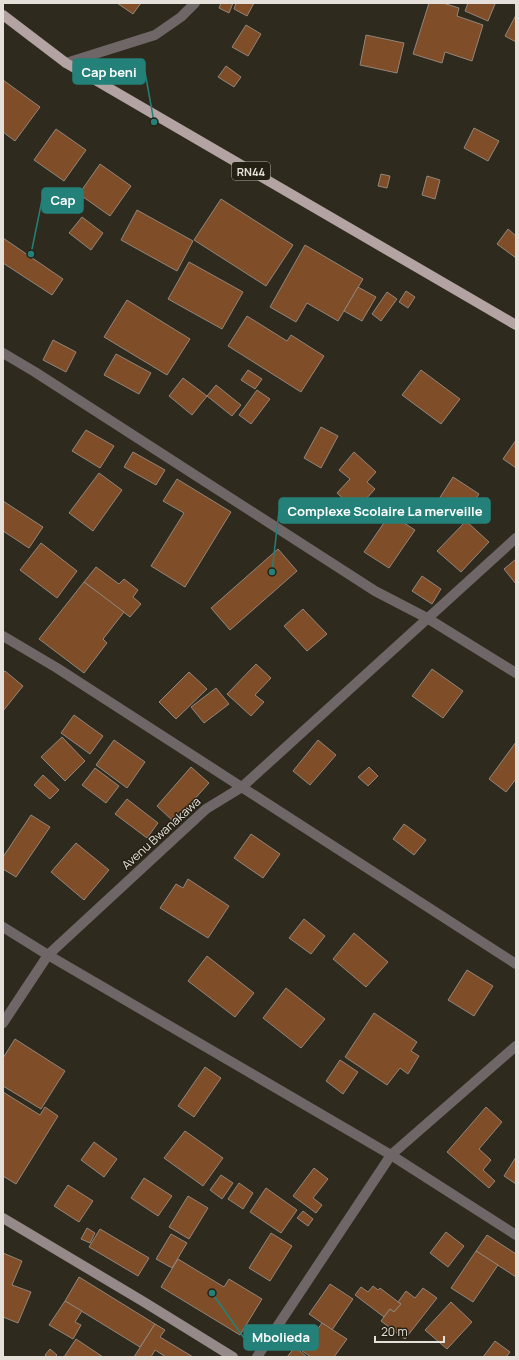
<svg xmlns="http://www.w3.org/2000/svg" width="519" height="1360" viewBox="0 0 519 1360" font-family="Manrope,sans-serif">
	<style>
		.building { fill: #7f4e28; stroke: #93857b }
		.lines { fill: none; stroke-linecap: round; stroke-linejoin: round }
		.street { stroke: #6f6767; stroke-width: 10 }
		.secondary { stroke: #958989; stroke-width: 10 }
		.primary { stroke: #b3a3a3; stroke-width: 10 }
		.labels { text-anchor: middle; dominant-baseline: central; stroke-width: 3; stroke-linejoin: round; paint-order: stroke }
		.shield { fill: #252014; stroke: #aba79f; stroke-width: 1 }
		.shield-label { font-size: 11px; font-weight: bold; fill: #e5e1da }
		.street-label { font-size: 12px; fill: #e5e1da; stroke: #252014 }
		.leader { fill: none; stroke: #248179; stroke-width: 1.5 }
		.callout-dot { fill: #248179; stroke: #252014; stroke-width: 1.5 }
		.callout { fill: #248179; stroke: #248179; stroke-width: 1.5 }
		.callout-label { font-size: 13px; text-anchor: middle; font-weight: bold; fill: #fff }
	</style>
	<rect width="100%" height="100%" fill="#2f2a1e"/>
	<!-- building -->
	<g class="building">
		<path d="M117 3H141L133 14Z"/>
		<path d="M221 3H233L229 13 219 8Z"/>
		<path d="M236 3H254L247 16 234 9Z"/>
		<path d="M429 3H443L459 8 457 16 483 25 472 61 445 52 442 63 413 54Z"/>
		<path d="M468 3H492L495 4 488 21 465 11Z"/>
		<path d="M516 15V42L505 36Z"/>
		<path d="M246 25 261 34 248 56 232 47Z"/>
		<path d="M366 35 404 43 397 73 360 65Z"/>
		<path d="M226 66 241 77 234 87 218 77Z"/>
		<path d="M3 80 40 107 15 141 3 132Z"/>
		<path d="M474 128 499 141 488 161 464 148Z"/>
		<path d="M56 129 86 150 64 181 34 160Z"/>
		<path d="M100 164 131 186 110 216 79 194Z"/>
		<path d="M381 174 390 176 387 188 378 186Z"/>
		<path d="M427 176 440 180 435 199 422 195Z"/>
		<path d="M221 199 293 245 266 286 194 240Z"/>
		<path d="M137 210 193 241 177 271 121 240Z"/>
		<path d="M82 217 103 233 91 250 69 233Z"/>
		<path d="M508 229 516 236V258L497 244Z"/>
		<path d="M3 238 63 279 52 295 3 263Z"/>
		<path d="M305 245 363 279 338 321 307 303 296 322 270 307Z"/>
		<path d="M189 262 243 292 222 329 168 299Z"/>
		<path d="M358 287 376 297 362 321 344 311Z"/>
		<path d="M406 291 415 297 408 308 399 302Z"/>
		<path d="M387 292 397 299 381 321 372 314Z"/>
		<path d="M127 300 190 339 167 375 104 337Z"/>
		<path d="M247 316 287 341 291 335 324 356 301 392 228 346Z"/>
		<path d="M53 340 76 352 66 372 43 360Z"/>
		<path d="M116 354 151 373 139 394 104 375Z"/>
		<path d="M248 370 262 379 255 389 241 380Z"/>
		<path d="M421 370 460 399 441 424 402 395Z"/>
		<path d="M183 378 207 396 192 415 169 396Z"/>
		<path d="M216 385 241 405 232 416 207 396Z"/>
		<path d="M257 390 270 399 251 424 239 415Z"/>
		<path d="M321 427 338 436 321 468 304 458Z"/>
		<path d="M86 430 114 446 100 468 72 451Z"/>
		<path d="M516 440V468L503 459Z"/>
		<path d="M133 452 165 470 156 485 124 467Z"/>
		<path d="M354 452 376 472 367 482 375 489 356 510 337 493 350 479 339 470Z"/>
		<path d="M99 473 122 490 93 531 69 513Z"/>
		<path d="M453 477 479 494 464 516 439 499Z"/>
		<path d="M177 479 231 512 185 587 151 566 184 513 163 501Z"/>
		<path d="M3 501 43 527 29 548 3 531Z"/>
		<path d="M390 514 415 530 389 568 364 552Z"/>
		<path d="M466 521 489 542 461 572 437 551Z"/>
		<path d="M41 543 77 571 57 598 20 570Z"/>
		<path d="M278 549 297 571 230 630 211 608Z"/>
		<path d="M516 559V584L504 569Z"/>
		<path d="M96 567 119 584 124 579 138 590 133 597 141 604 130 617 84 582Z"/>
		<path d="M422 576 441 589 432 604 412 591Z"/>
		<path d="M84 582 124 612 103 639 107 643 84 673 39 639Z"/>
		<path d="M303 609 327 634 307 651 284 626Z"/>
		<path d="M256 664 271 678 255 695 264 702 251 716 227 694Z"/>
		<path d="M432 669 463 691 443 718 412 696Z"/>
		<path d="M5 671 23 686 3 711V673Z"/>
		<path d="M189 672 207 689 176 719 159 702Z"/>
		<path d="M216 688 229 704 204 723 191 707Z"/>
		<path d="M74 715 103 736 90 754 61 733Z"/>
		<path d="M62 737 85 761 65 781 41 757Z"/>
		<path d="M114 740 145 762 127 788 96 765Z"/>
		<path d="M318 740 336 755 310 785 293 771Z"/>
		<path d="M516 742V779L506 792 489 779Z"/>
		<path d="M191 767 209 783 174 822 157 806Z"/>
		<path d="M369 767 378 776 368 786 358 777Z"/>
		<path d="M95 768 119 786 106 803 82 785Z"/>
		<path d="M43 775 59 790 50 799 34 785Z"/>
		<path d="M127 799 158 823 147 838 115 814Z"/>
		<path d="M31 815 50 827 16 877 3 869V857Z"/>
		<path d="M404 824 426 840 414 855 393 839Z"/>
		<path d="M251 834 280 854 263 878 234 858Z"/>
		<path d="M76 843 109 870 84 900 51 872Z"/>
		<path d="M188 879 229 906 208 938 160 908 176 884 183 888Z"/>
		<path d="M304 919 325 936 311 954 289 938Z"/>
		<path d="M354 933 388 962 366 987 333 959Z"/>
		<path d="M207 956 254 993 235 1017 188 981Z"/>
		<path d="M467 970 493 986 474 1016 448 1000Z"/>
		<path d="M286 988 325 1019 301 1048 263 1018Z"/>
		<path d="M374 1013 417 1042 411 1051 419 1056 408 1074 400 1068 387 1085 345 1057Z"/>
		<path d="M15 1039 65 1071 41 1109 3 1086V1058Z"/>
		<path d="M340 1060 358 1072 343 1094 326 1081Z"/>
		<path d="M205 1067 221 1078 194 1117 178 1106Z"/>
		<path d="M3 1092 40 1115 45 1107 58 1116 16 1184 3 1176Z"/>
		<path d="M486 1107 502 1122 479 1149 491 1160 483 1170 495 1181 489 1188 447 1152Z"/>
		<path d="M185 1131 223 1158 203 1186 164 1158Z"/>
		<path d="M94 1142 117 1159 104 1177 81 1160Z"/>
		<path d="M516 1157V1184L504 1176Z"/>
		<path d="M314 1168 328 1179 313 1198 322 1205 316 1213 293 1196Z"/>
		<path d="M221 1175 233 1183 222 1199 210 1190Z"/>
		<path d="M144 1178 172 1196 158 1216 131 1198Z"/>
		<path d="M239 1183 253 1193 243 1209 228 1199Z"/>
		<path d="M68 1185 93 1201 79 1222 54 1206Z"/>
		<path d="M266 1188 297 1210 281 1233 250 1212Z"/>
		<path d="M188 1196 208 1208 189 1239 169 1227Z"/>
		<path d="M303 1211 313 1219 308 1226 297 1218Z"/>
		<path d="M87 1228 95 1233 90 1243 81 1239Z"/>
		<path d="M100 1229 149 1258 138 1276 89 1247Z"/>
		<path d="M446 1232 464 1246 448 1267 430 1253Z"/>
		<path d="M271 1233 292 1246 270 1281 249 1268Z"/>
		<path d="M171 1234 187 1243 172 1268 156 1259Z"/>
		<path d="M487 1235 516 1254V1277L476 1251Z"/>
		<path d="M476 1251 498 1265 473 1302 451 1288Z"/>
		<path d="M3 1253 22 1261 12 1285 31 1292 18 1323 3 1317Z"/>
		<path d="M178 1259 224 1287 229 1279 262 1299 240 1335 161 1287Z"/>
		<path d="M79 1277 155 1324 140 1347 65 1301Z"/>
		<path d="M330 1284 353 1299 332 1330 309 1314Z"/>
		<path d="M373 1286 378 1290 380 1288 401 1304 394 1312 390 1309 384 1317 355 1295 361 1287 368 1292Z"/>
		<path d="M423 1288 437 1298 405 1339 381 1321 390 1309 394 1312 401 1304 398 1302 406 1291 415 1298Z"/>
		<path d="M65 1301 82 1311 75 1322 81 1325 73 1339 49 1325Z"/>
		<path d="M451 1302 472 1322 447 1349 425 1330Z"/>
		<path d="M322 1323 347 1339 334 1357H311L302 1351Z"/>
		<path d="M155 1324 165 1330 160 1337 193 1357H166L155 1350 151 1357H134Z"/>
		<path d="M76 1339 103 1357H64Z"/>
		<path d="M495 1341 510 1352 506 1357H483Z"/>
		<path d="M295 1347 307 1357H287Z"/>
		<path d="M50 1349 57 1355 55 1357H48L45 1355Z"/>
	</g>
	<g class="lines">
		<!-- street -->
		<g class="street">
			<path d="M66 63 155 35 181 17 195 3"/>
			<path d="M3 353 35 372 375 591 427 618 516 673"/>
			<path d="M3 636 57 668 516 964"/>
			<path d="M3 927 48 955 391 1155 516 1235"/>
			<path d="M3 1023 48 955 206 809 242 787 516 538"/>
			<path d="M257 1357 391 1155 516 1046"/>
		</g>
		<!-- secondary -->
		<path class="secondary" d="M3 1218 144 1302 233 1357"/>
		<!-- primary -->
		<path class="primary" d="M3 15 66 63 516 325"/>
	</g>
	<g class="labels">
		<!-- shield labels -->
		<rect class="shield" x="232" y="162" width="38" height="18" rx="3"/>
		<g class="shield-label">
			<text x="251" y="171">RN44</text>
		</g>
		<!-- street labels -->
		<g class="street-label">
			<text transform="translate(161 833) rotate(-42)">Avenu Bwanakawa</text>
		</g>
	</g>
	<!-- callouts -->
	<path class="leader" d="M154 122L145 72M31 254L42 200M272 572L279 511M212 1293L244 1338"/>
	<g class="callout-dot">
		<circle cx="154" cy="122" r="4"/>
		<circle cx="31" cy="254" r="4"/>
		<circle cx="272" cy="572" r="4"/>
		<circle cx="212" cy="1293" r="4"/>
	</g>
	<g class="callout">
		<rect x="73" y="59" width="72" height="25" rx="4"/>
		<rect x="42" y="188" width="41" height="25" rx="4"/>
		<rect x="279" y="498" width="211" height="25" rx="4"/>
		<rect x="244" y="1325" width="74" height="25" rx="4"/>
	</g>
	<g class="callout-label">
		<text x="109" y="77">Cap beni</text>
		<text x="63" y="205">Cap</text>
		<text x="385" y="516">Complexe Scolaire La merveille</text>
		<text x="281" y="1342">Mbolieda</text>
	</g>
	<!-- border -->
	<rect width="519" height="1360" fill="none" stroke="#e5e1da" stroke-width="8"/>
	<!-- scale -->
	<path d="M375 1336v6h69v-6" fill="none" stroke="#e5e1da" stroke-width="2"/>
	<text x="381" y="1336" font-size="12" fill="#e5e1da" stroke="#252014" stroke-width="3" paint-order="stroke">20 m</text>
</svg>
